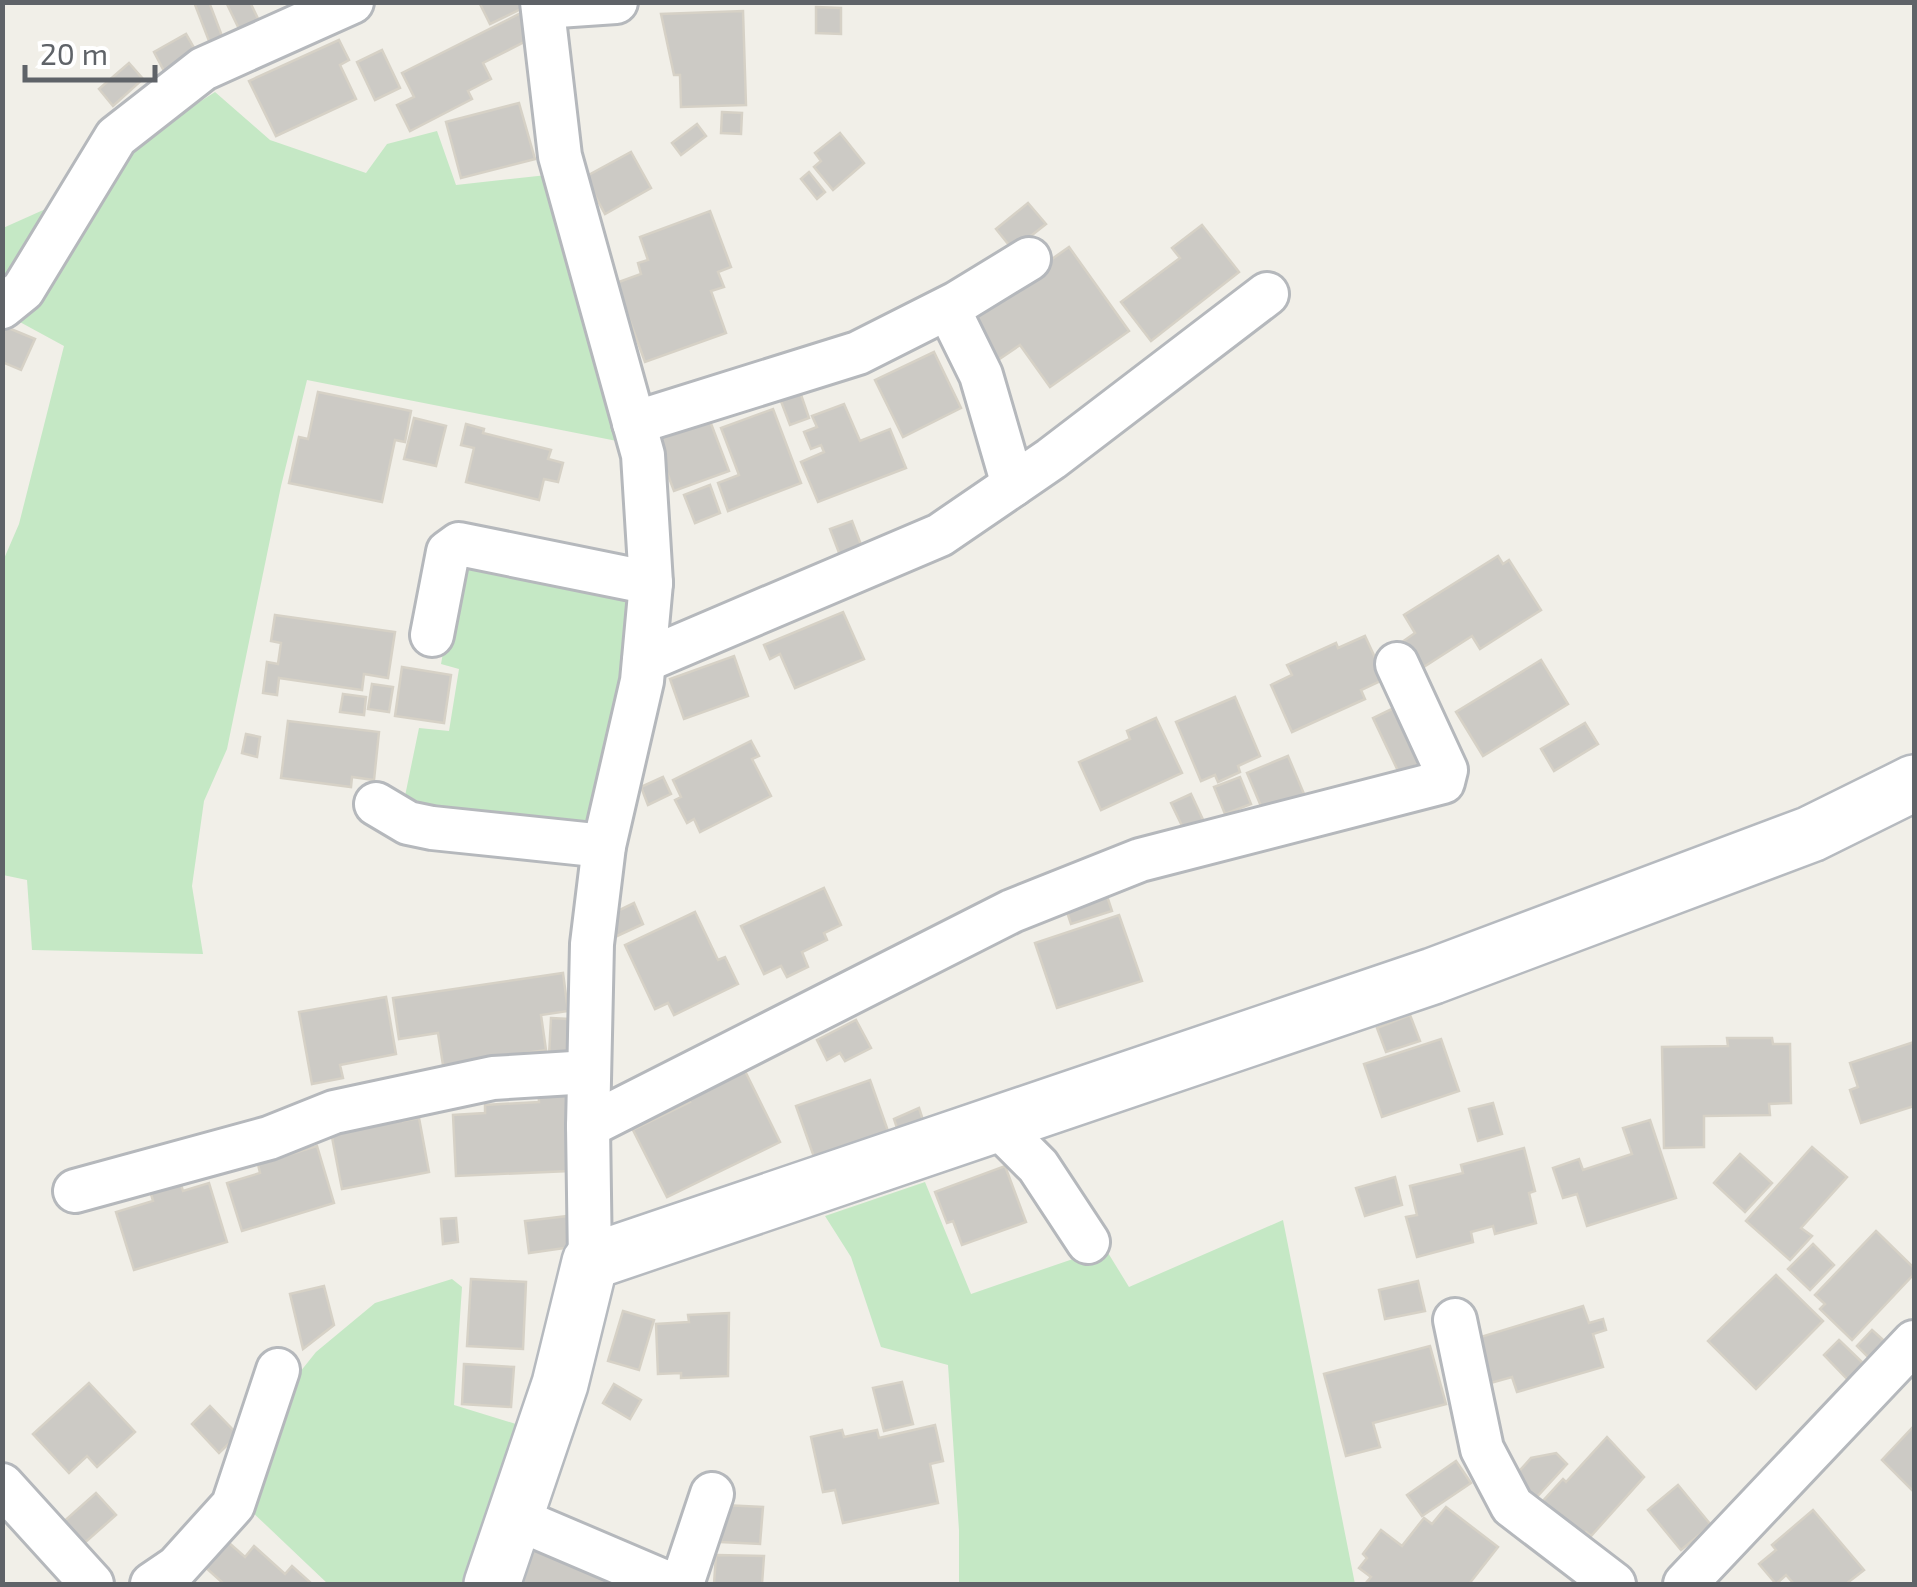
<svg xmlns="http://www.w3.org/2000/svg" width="1917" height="1587" viewBox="0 0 1917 1587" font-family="'Exo 2',sans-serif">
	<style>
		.green { fill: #c5e8c5 }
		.building { fill: #cccac5; stroke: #d6d1c6; stroke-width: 2.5 }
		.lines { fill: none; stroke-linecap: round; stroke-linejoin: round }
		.street-casing { stroke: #b5b8bc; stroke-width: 48 }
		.secondary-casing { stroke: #b6babf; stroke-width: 60 }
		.street { stroke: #fff; stroke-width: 42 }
		.secondary { stroke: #fff; stroke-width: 55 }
	</style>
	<rect width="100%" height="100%" fill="#f1efe8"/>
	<!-- green -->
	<g class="green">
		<path d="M215 92 270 140 366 173 387 144 437 131 456 185 547 175 627 443 307 380 281 486 227 749 204 801 192 886 203 954 32 950 27 880 3 875V561L19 524 64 346 18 321 114 163 148 135Z"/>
		<path d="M50 207 12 271 3 281V228Z"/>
		<path d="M479 565 634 601 629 651 587 822 415 805 405 796 419 728 449 731 459 669 441 664 457 576Z"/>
		<path d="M925 1182 971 1294 1105 1248 1129 1287 1283 1220 1355 1584H959V1530L948 1365 881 1347 851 1257 825 1216Z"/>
		<path d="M452 1279 462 1287 454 1405 516 1424 465 1584H328L247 1507 288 1387 316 1352 375 1303Z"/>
	</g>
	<!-- building -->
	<g class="building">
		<path d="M194 2H209L222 36 209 41Z"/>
		<path d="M226 2H250L261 25 242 35Z"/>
		<path d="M479 2H518L521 9 490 24Z"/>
		<path d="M816 7 841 8V34L816 33Z"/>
		<path d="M743 11 746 105 681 107 680 75H674L661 14Z"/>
		<path d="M521 13 534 37 483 63 491 79 468 91 472 99 410 131 397 105 414 97 402 73Z"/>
		<path d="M186 34 197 53 164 71 154 52Z"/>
		<path d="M339 40 349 60 340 65 356 99 276 136 249 81Z"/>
		<path d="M382 50 400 88 375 100 357 62Z"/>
		<path d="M129 63 143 79 113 106 99 89Z"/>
		<path d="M519 103 535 159 461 178 446 122Z"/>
		<path d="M722 112 742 113 741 134 721 133Z"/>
		<path d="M697 124 706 136 681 155 672 143Z"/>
		<path d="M840 133 864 163 833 190 814 167 821 161 815 153Z"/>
		<path d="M631 152 651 188 605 214 585 177Z"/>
		<path d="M809 172 825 192 817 199 801 179Z"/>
		<path d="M1028 203 1046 224 1013 250 996 229Z"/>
		<path d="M710 211 731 267 718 272 724 287 711 291 726 333 645 362 616 283 641 274 638 263 648 260 640 237Z"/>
		<path d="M1202 225 1239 272 1151 341 1121 302 1180 258 1172 248Z"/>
		<path d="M1069 247 1129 331 1050 387 1020 345 998 360 968 318Z"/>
		<path d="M6 327 35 339 21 370 2 362V336Z"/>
		<path d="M934 352 961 408 903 437 875 380Z"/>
		<path d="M799 389 809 418 790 425 779 396Z"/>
		<path d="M318 392 411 411 405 442 395 440 382 502 289 483 299 437 308 439Z"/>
		<path d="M844 404 860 441 890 429 906 468 818 502 801 462 824 452 821 445 811 449 804 432 817 427 812 416Z"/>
		<path d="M773 409 801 483 728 511 718 483 739 475 721 428Z"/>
		<path d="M414 418 446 426 436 466 404 459Z"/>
		<path d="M710 421 729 471 674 491 655 441Z"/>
		<path d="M466 424 484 429 483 433 551 450 548 459 563 463 558 482 544 479 539 500 466 482 474 448 461 445Z"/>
		<path d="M710 485 720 513 695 523 684 495Z"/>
		<path d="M852 521 863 550 841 558 830 529Z"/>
		<path d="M1498 556 1503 564 1509 560 1541 610 1480 649 1472 636 1419 670 1402 642 1415 633 1404 615Z"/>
		<path d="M843 612 864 659 795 688 780 654 770 659 764 645Z"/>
		<path d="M275 615 395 632 388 678 364 674 362 690 279 678 277 695 263 693 267 662 278 664 281 643 271 641Z"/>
		<path d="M1365 636 1385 679 1361 690 1365 699 1292 732 1271 685 1292 675 1287 665 1336 643 1338 648Z"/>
		<path d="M734 656 748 696 684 719 670 679Z"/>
		<path d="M1541 660 1568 704 1483 756 1456 712Z"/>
		<path d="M402 667 451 675 444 723 395 716Z"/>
		<path d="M372 684 393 687 389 712 368 709Z"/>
		<path d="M343 694 366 697 364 715 340 712Z"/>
		<path d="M1235 697 1260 756 1238 766 1240 772 1218 782 1215 775 1201 781 1176 722Z"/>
		<path d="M1398 706 1425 761 1399 773 1373 718Z"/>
		<path d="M1156 718 1182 773 1101 810 1079 762 1130 739 1127 731Z"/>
		<path d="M288 721 379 732 374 780 352 777 351 787 281 778Z"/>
		<path d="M1585 723 1598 744 1554 771 1541 749Z"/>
		<path d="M246 734 260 737 257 757 242 753Z"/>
		<path d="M751 741 759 756 752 759 771 796 700 832 694 819 687 823 675 800 681 797 673 780Z"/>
		<path d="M1288 756 1307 801 1266 818 1247 773Z"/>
		<path d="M663 777 671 794 648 805 641 787Z"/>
		<path d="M1240 777 1251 804 1225 814 1214 787Z"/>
		<path d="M1191 794 1205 824 1186 834 1171 803Z"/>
		<path d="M824 888 841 925 824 933 827 940 802 952 808 967 787 977 781 966 764 974 741 926Z"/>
		<path d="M1105 890 1112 911 1071 924 1064 903Z"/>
		<path d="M634 903 643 924 617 936 607 916Z"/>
		<path d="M695 912 718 960 725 957 738 984 674 1015 668 1003 655 1009 625 945Z"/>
		<path d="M1119 915 1142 981 1057 1008 1035 943Z"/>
		<path d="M563 973 568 1011 541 1015 546 1050 443 1065 438 1033 399 1039 393 998Z"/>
		<path d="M386 997 396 1054 340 1065 343 1078 312 1084 299 1012Z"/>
		<path d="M1410 1015 1420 1041 1386 1052 1377 1028Z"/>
		<path d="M551 1018 569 1019 567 1057 549 1056Z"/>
		<path d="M856 1020 871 1048 845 1061 840 1053 827 1060 817 1040Z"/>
		<path d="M1727 1038H1772L1773 1044H1790L1791 1103 1769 1104 1770 1115 1704 1116V1147L1664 1148 1662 1047 1728 1046Z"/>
		<path d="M1441 1039 1459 1091 1382 1117 1364 1064Z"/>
		<path d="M1914 1042V1106L1861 1123 1850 1090 1858 1087 1850 1063Z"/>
		<path d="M744 1069 780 1142 667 1197 633 1130 690 1102 687 1097Z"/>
		<path d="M870 1080 888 1131 814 1157 796 1106Z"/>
		<path d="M566 1086 569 1171 456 1176 453 1115 485 1113V1105L539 1102 538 1087Z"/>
		<path d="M1493 1103 1502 1134 1478 1141 1469 1109Z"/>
		<path d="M919 1108 924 1123 899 1134 894 1119Z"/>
		<path d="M401 1113 403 1121 419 1118 429 1172 342 1189 331 1132Z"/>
		<path d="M1650 1120 1676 1198 1587 1226 1577 1194 1563 1198 1553 1168 1579 1159 1583 1170 1632 1154 1623 1128Z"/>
		<path d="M317 1146 334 1203 242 1231 227 1183 260 1173 258 1164Z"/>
		<path d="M1812 1147 1847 1177 1801 1228 1812 1236 1790 1260 1746 1221Z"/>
		<path d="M1524 1148 1535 1191 1529 1193 1536 1223 1495 1234 1493 1226 1471 1232 1473 1242 1417 1257 1406 1217 1417 1215 1410 1186 1463 1173 1461 1165Z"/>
		<path d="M1740 1154 1772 1183 1745 1212 1714 1183Z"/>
		<path d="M1005 1166 1026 1222 962 1245 953 1221 947 1223 935 1192Z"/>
		<path d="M1395 1177 1402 1205 1365 1216 1356 1188Z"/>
		<path d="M179 1178 183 1191 209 1183 227 1242 134 1270 116 1212 153 1201 149 1187Z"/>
		<path d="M568 1216 572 1247 529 1253 525 1221Z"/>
		<path d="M456 1218 458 1242 443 1244 441 1219Z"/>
		<path d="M1876 1231 1914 1268V1274L1852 1340 1820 1309 1825 1304 1815 1295Z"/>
		<path d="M1813 1244 1834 1265 1810 1290 1788 1269Z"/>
		<path d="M1776 1275 1823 1321 1756 1389 1708 1341Z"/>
		<path d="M471 1279 526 1282 523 1349 467 1346Z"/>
		<path d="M1418 1281 1425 1311 1385 1319 1379 1290Z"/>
		<path d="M324 1286 334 1325 303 1349 290 1294Z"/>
		<path d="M1583 1306 1589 1323 1603 1319 1606 1330 1593 1334 1603 1367 1517 1392 1512 1377 1487 1384 1474 1339Z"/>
		<path d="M623 1311 654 1320 639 1370 608 1361Z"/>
		<path d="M729 1313 728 1376 681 1378V1373L658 1374 656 1324 689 1322 688 1315Z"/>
		<path d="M1872 1330 1890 1346 1874 1363 1857 1346Z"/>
		<path d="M1839 1340 1864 1364 1848 1380 1824 1355Z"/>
		<path d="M1430 1346 1446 1404 1373 1423 1380 1447 1346 1456 1324 1374Z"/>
		<path d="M464 1364 514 1367 511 1407 462 1404Z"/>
		<path d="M902 1382 913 1424 884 1431 873 1388Z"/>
		<path d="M89 1383 135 1432 97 1467 87 1456 69 1473 33 1434Z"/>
		<path d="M614 1384 641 1400 630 1419 603 1403Z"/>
		<path d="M210 1406 238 1435 219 1453 192 1424Z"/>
		<path d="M935 1425 943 1461 930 1464 938 1503 843 1523 835 1490 823 1492 811 1437 842 1430 844 1437 877 1430 879 1438Z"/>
		<path d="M1914 1426V1492L1882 1460Z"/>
		<path d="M1607 1437 1644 1477 1591 1536 1586 1532 1582 1537 1542 1502 1563 1479 1566 1482Z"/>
		<path d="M1556 1453 1567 1464 1535 1499 1513 1478 1531 1458Z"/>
		<path d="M1456 1461 1471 1483 1422 1516 1407 1495Z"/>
		<path d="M1678 1485 1711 1525 1681 1550 1648 1510Z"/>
		<path d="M96 1493 116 1515 81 1546 61 1524Z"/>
		<path d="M723 1505 763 1507 760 1544 721 1542Z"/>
		<path d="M1446 1507 1498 1547 1469 1584H1365L1371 1577 1359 1568 1367 1558 1363 1554 1381 1530 1402 1546 1424 1518 1432 1524Z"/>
		<path d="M1813 1510 1864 1570 1846 1584H1794L1786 1575 1776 1584 1759 1564 1776 1550 1772 1545Z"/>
		<path d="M538 1541 625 1584H520Z"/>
		<path d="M228 1542 245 1557 254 1546 285 1574 292 1566 312 1584H224L205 1567Z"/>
		<path d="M716 1555 764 1556 762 1584H714Z"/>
	</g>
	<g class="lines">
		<!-- street casing -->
		<g class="street-casing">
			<g id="street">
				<path d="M542 2 560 156 643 455 651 583 642 681 604 846 592 944 588 1126 590 1262"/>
				<path d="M543 7 616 2"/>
				<path d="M2 307 23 290 116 137 203 69 352 2"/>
				<path d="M948 308 981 375 1013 485"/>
				<path d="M634 423 858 353 957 303 1029 259"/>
				<path d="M432 635 448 552 459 544 651 583"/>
				<path d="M644 661 940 535 1051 459 1267 294"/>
				<path d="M376 804 408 823 432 828 604 846"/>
				<path d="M997 1125 1038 1166 1088 1242"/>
				<path d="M588 1126 1012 911 1140 860 1443 782 1446 770 1397 664"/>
				<path d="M75 1191 269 1138 334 1112 493 1078 589 1072"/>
				<path d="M1455 1320 1482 1449 1512 1506 1614 1584"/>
				<path d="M2 1485 92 1584"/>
				<path d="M515 1518 670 1584 683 1581 712 1494"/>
				<path d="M152 1584 177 1567 233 1505 278 1370"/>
				<path d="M1685 1584 1914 1342"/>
			</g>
		</g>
		<!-- secondary casing -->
		<g class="secondary-casing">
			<path id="secondary" d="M492 1584 560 1384 590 1262 1433 976 1811 834 1914 783"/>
		</g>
		<!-- street -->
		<use href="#street" class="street"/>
		<!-- secondary -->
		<use href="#secondary" class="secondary"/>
	</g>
	<!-- border -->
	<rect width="1917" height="1587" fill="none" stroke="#5f6368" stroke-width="10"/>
	<!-- scale -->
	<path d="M25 65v15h130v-15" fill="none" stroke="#5f6368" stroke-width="5"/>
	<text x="40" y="65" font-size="30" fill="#5f6368" stroke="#ffffff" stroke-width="8" paint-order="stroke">20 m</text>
</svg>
